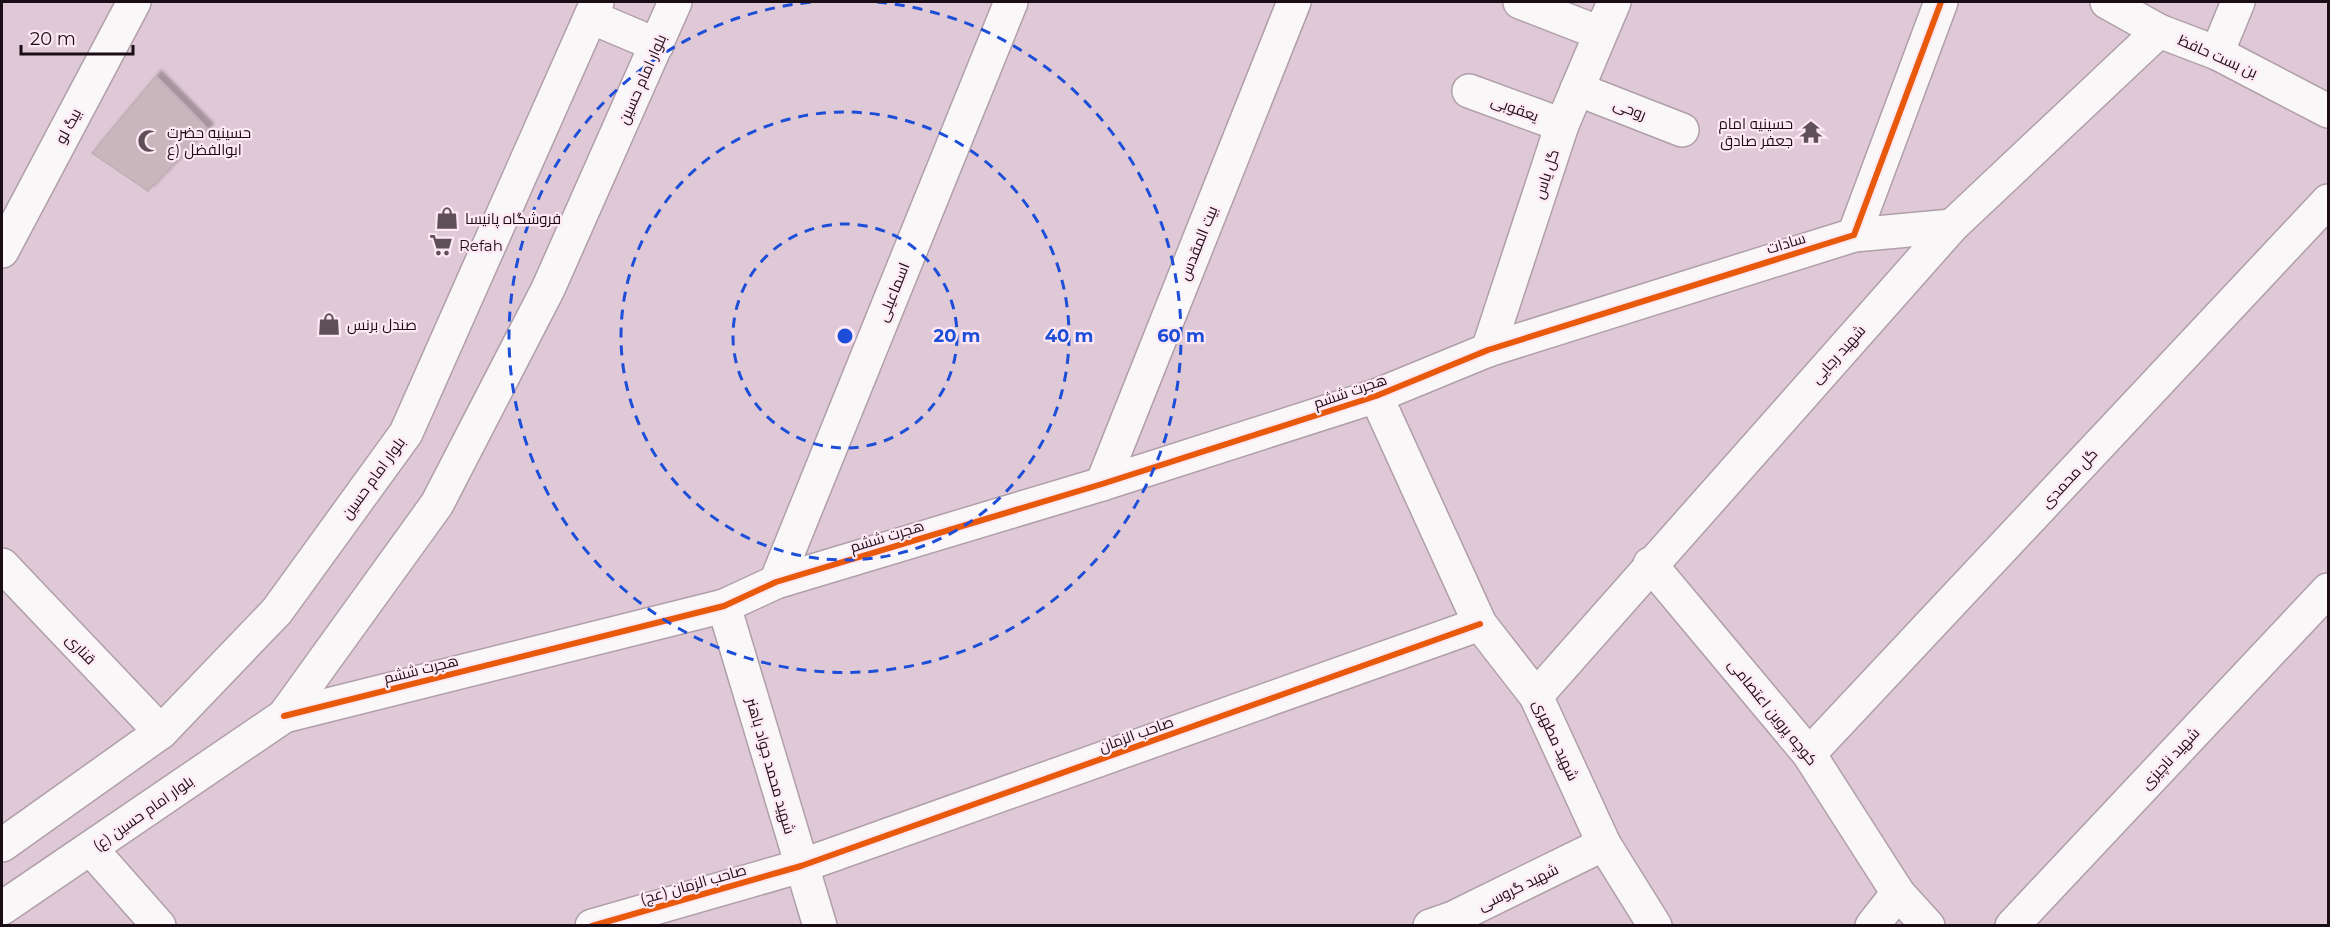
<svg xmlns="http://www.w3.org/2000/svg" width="2330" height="927" viewBox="0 0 2330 927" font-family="Montserrat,Cairo,sans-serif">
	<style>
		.building { fill: #c8b6bd; stroke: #c0aeb6; stroke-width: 1.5; filter: url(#shadow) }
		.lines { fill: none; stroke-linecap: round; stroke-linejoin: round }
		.minor-casing { stroke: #b09fa9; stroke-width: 36 }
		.major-casing { stroke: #b09fa9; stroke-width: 36 }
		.minor { stroke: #faf7f9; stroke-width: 33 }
		.major { stroke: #faf7f9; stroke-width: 33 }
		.cycleway-casing { stroke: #fde8f3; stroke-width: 10 }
		.cycleway { stroke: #e8590c; stroke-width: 6 }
		.ring { fill: none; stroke: #1d4ed8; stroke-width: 3; stroke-dasharray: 10 8 }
		.labels { text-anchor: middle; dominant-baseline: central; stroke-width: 4.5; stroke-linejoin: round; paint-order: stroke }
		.street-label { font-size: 15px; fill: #1a0d15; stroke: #fde8f3 }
		.poi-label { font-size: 15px; fill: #1a0d15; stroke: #fde8f3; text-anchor: start }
		.centre { fill: #1d4ed8; stroke: #fde8f3; stroke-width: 3 }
		.ring-label { font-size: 18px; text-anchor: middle; font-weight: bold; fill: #1d4ed8; stroke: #fde8f3; stroke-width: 4.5; stroke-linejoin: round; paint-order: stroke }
	</style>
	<defs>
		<filter id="shadow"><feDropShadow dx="5.5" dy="-5.5" stdDeviation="1.5" flood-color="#0004"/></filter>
	</defs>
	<rect width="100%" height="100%" fill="#dfc9d6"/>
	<!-- building -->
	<path class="building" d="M156 76 208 129 148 191 92 153Z"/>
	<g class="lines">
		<!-- minor casing -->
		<g class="minor-casing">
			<g id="minor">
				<path d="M1520 2 1600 33"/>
				<path d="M2107 2 2159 31 2217 53 2328 111"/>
				<path d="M2217 53 2238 2"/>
				<path d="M1577 89 1682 130"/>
				<path d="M1469 91 1562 125"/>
				<path d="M1854 235 1952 226"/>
				<path d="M2 251 134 2"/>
				<path d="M1488 350 1562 125 1614 2"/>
				<path d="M1376 396 1480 624 1536 696 1604 844 1655 926"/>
				<path d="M1102 484 1294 2"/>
				<path d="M1650 564 1809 754 1898 893 1928 926"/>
				<path d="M2 565 161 732"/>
				<path d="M776 582 1011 2"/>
				<path d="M724 606 820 926"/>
				<path d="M1536 696 1952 226 2159 31"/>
				<path d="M284 716 724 606 776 582 1102 484 1376 396 1488 350 1854 235 1941 2"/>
				<path d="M1809 754 2328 201"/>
				<path d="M91 849 159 926"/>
				<path d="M592 926 801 866 1480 624"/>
				<path d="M1430 926 1453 918 1604 844"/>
				<path d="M1872 926 1898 893"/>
				<path d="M2012 926 2328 590"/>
			</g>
		</g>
		<!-- major casing -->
		<g class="major-casing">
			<g id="major">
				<path d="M591 17 657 45"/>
				<path d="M2 845 161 732 277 611 406 433 597 2"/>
				<path d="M2 908 284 716 437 504 548 289 675 2"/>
			</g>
		</g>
		<!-- minor -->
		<use href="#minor" class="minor"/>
		<!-- major -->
		<use href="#major" class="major"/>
		<!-- cycleway casing -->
		<g class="cycleway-casing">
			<g id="cycleway">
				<path d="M284 716 724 606 776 582 1102 484 1376 396 1488 350 1854 235 1941 2"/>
				<path d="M592 926 801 866 1480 624"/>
			</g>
		</g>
		<!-- cycleway -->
		<use href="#cycleway" class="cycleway"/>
	</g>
	<!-- distance rings -->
	<g class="ring">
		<circle cx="845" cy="336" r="112"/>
		<circle cx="845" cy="336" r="224"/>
		<path d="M877 2A336 336 0 1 1 813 2"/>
	</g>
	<!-- icons -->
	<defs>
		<g id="temple-bare" transform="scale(1.8)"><path d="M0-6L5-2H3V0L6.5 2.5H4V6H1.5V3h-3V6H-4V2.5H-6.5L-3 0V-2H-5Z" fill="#5f4f59" stroke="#fde8f3" stroke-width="2.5" paint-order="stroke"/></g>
		<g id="mosque-bare" transform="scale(1.8)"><path d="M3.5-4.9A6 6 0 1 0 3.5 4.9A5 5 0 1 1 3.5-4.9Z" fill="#5f4f59" stroke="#fde8f3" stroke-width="2.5" paint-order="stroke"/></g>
		<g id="shop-bare" transform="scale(1.8)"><path d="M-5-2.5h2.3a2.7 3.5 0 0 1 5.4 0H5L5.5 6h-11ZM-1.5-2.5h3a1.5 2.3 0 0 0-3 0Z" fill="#5f4f59" stroke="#fde8f3" stroke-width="2.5" paint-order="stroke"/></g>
		<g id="supermarket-bare" transform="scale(1.8)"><path d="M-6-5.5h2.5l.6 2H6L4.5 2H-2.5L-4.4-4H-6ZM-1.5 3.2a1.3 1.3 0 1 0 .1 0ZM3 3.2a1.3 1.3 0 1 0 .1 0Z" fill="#5f4f59" stroke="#fde8f3" stroke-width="2.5" paint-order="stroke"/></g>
	</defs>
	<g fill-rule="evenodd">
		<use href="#temple-bare" x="1811" y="132"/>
		<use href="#mosque-bare" x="149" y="141"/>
		<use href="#shop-bare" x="447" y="218"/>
		<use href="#supermarket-bare" x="441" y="245"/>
		<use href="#shop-bare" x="329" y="324"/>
	</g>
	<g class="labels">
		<!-- street labels -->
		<g class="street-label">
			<text transform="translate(2218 56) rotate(24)">بن بست حافظ</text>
			<text transform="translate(642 79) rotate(-66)">بلوار امام حسین</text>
			<text transform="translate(1515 108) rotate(20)">یعقوبی</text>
			<text transform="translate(1630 109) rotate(21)">روحی</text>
			<text transform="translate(68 126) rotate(-62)">بیگ لو</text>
			<text transform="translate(1546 174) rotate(-72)">گل یاس</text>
			<text transform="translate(1198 243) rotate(-68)">بیت المقدس</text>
			<text transform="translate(1786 243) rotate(-17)">سادات</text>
			<text transform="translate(893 292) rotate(-68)">اسماعیلی</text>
			<text transform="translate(1838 354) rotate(-48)">شهید رجایی</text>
			<text transform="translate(1350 391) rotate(-19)">هجرت ششم</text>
			<text transform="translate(373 478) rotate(-54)">بلوار امام حسین</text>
			<text transform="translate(2069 478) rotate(-47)">گل محمدی</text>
			<text transform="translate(887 536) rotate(-17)">هجرت ششم</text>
			<text transform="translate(81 649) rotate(46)">قناری</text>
			<text transform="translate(421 669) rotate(-14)">هجرت ششم</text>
			<text transform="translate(1773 712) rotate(51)">کوچه پروین اعتصامی</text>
			<text transform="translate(1136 734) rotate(-20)">صاحب الزمان</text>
			<text transform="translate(1556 740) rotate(65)">شهید مطهری</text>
			<text transform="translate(2170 758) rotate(-47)">شهید ناچیزی</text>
			<text transform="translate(771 766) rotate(74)">شهید محمد جواد باهنر</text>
			<text transform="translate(143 813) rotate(-35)">بلوار امام حسین (ع)</text>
			<text transform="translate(693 884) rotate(-16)">صاحب الزمان (عج)</text>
			<text transform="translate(1518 887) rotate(-26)">شهید گروسی</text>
		</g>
		<!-- poi labels -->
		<g class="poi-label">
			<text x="1793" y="123" text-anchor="end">حسینیه امام<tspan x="1793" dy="17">جعفر صادق</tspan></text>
			<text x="167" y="132">حسینیه حضرت<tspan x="167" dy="17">ابوالفضل (ع</tspan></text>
			<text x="465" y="218">فروشگاه پانیسا</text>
			<text x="459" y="245">Refah</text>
			<text x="347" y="324">صندل برنس</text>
		</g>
	</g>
	<circle cx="845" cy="336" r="9" class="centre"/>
	<g class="ring-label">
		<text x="957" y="342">20 m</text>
		<text x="1069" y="342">40 m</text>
		<text x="1181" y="342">60 m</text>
	</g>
	<!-- border -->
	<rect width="2330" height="927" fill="none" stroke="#1a0d15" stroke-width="6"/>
	<!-- scale -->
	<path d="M21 45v9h112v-9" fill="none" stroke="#1a0d15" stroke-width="3"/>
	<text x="30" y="45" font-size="18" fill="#1a0d15" stroke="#fde8f3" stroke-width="4.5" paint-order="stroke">20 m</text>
</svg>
